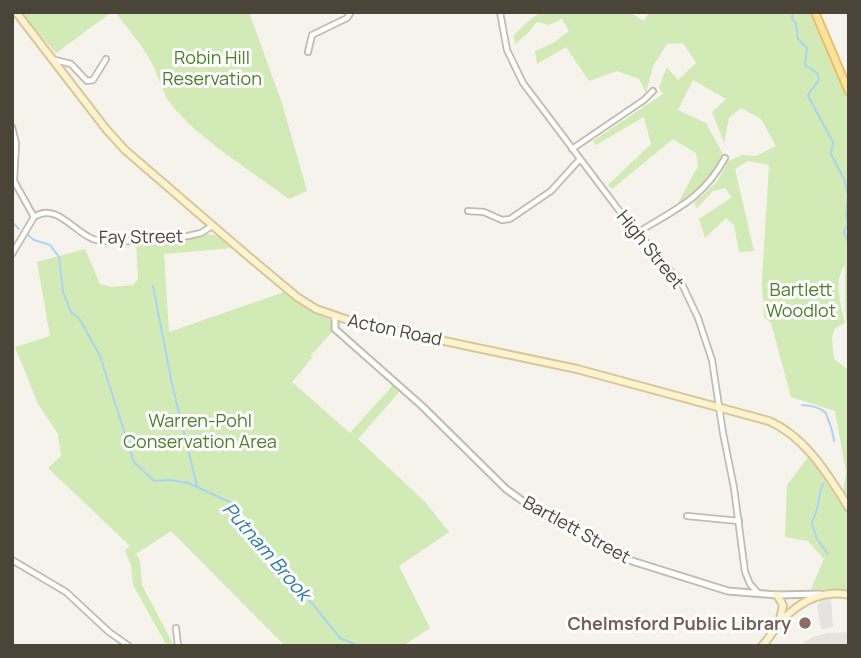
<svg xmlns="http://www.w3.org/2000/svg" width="861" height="658" viewBox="0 0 861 658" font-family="Manrope,sans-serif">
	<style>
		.green { fill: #d2eab5 }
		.parking { fill: #e5e3e0 }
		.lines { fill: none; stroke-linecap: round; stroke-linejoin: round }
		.stream { stroke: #a9d4f2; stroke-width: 2 }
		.minor-casing { stroke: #c2bbae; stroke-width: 8 }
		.tertiary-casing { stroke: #c2bbae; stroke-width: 9 }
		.secondary-casing { stroke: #d6c79b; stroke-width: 10 }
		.primary-casing { stroke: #e6c16a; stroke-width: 10 }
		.minor { stroke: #fff; stroke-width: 4.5 }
		.tertiary { stroke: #fff; stroke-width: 5 }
		.secondary { stroke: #fff3cd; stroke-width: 6 }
		.primary { stroke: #ffe39c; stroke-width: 6 }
		.education-dot { fill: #8d6e63; stroke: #fff; stroke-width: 2.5 }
		.labels { text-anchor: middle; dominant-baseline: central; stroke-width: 6; stroke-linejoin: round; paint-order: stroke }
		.park-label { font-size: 18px; fill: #4a7f2a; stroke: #fff }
		.street-label { font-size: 18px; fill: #4b4439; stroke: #fff }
		.education-label { font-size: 18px; font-weight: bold; fill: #785e54; stroke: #fff; text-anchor: end }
		.water-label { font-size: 19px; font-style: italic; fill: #2e7ab2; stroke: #fff }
	</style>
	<rect width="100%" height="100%" fill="#f6f3ec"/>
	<!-- green -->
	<g class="green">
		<path d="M20 12H112L56 53Z"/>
		<path d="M115 12H233L234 14 249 12 282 103 307 191 289 199C253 172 197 138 171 104 161 91 160 79 153 65 143 46 128 29 115 12Z"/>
		<path d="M542 12H629L644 21 649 12H815L849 92V335L845 311V265C833 280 841 306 845 323L835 328 832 338 834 359 849 370 848 498 843 492 846 472 835 411 791 397 771 323 764 317 762 280 769 165 748 161 735 169 754 251 739 252 734 225 726 218 705 238 699 219 732 197 725 188 713 191 697 208 694 203 717 182 728 161 742 155 756 156 776 146 761 119 741 108 729 118 724 143 712 112 726 99 693 80 678 110 706 123 724 156C714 178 698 196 677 205L698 166 696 153 673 139 612 189 608 185 651 144 644 117 596 145 593 141 663 94 659 87 667 67 678 80 696 63 683 43 667 44 653 66 646 93 639 79 617 71 589 81 566 47 537 64 535 51 555 42 569 31 562 19 549 25 537 22 527 34 515 44 514 35 533 17Z"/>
		<path d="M208 234 218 236 232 248 164 254 169 332 284 292 308 310 330 320 333 331 311 355 312 358 292 382 350 433 393 385 400 391 358 439 425 502 449 532 399 566 430 628 403 646H285L171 531 136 554 140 561 142 585 174 646H167L133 585 131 565 125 550 130 546 48 468 61 456 58 434 38 404 15 347 50 336 37 262 85 249 100 284 111 287 133 285 138 279 136 242 179 240Z"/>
		<path d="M808 457 849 515V590L811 589 824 559 808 541 785 537 787 485Z"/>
	</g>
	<!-- parking -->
	<g class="parking">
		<path d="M831 598 833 627 821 629 817 605 820 603V600Z"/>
		<path d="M849 632V646H802L804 642 813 637 828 633Z"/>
	</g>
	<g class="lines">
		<!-- stream -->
		<g class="stream">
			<path d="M793 12 792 19 796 23 798 39 807 48 805 65 817 73 819 79C816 86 810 89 808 96L833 142 831 154 844 179 848 195 846 215 848 224 844 232 849 244"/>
			<path d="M12 222 19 229"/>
			<path d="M28 235 34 240 50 245 59 257 63 292 71 312 79 318 100 356 134 462 154 481 170 480 188 483 230 502 340 638 359 646"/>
			<path d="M153 286 172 384 197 486"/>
			<path d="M802 405C810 406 818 406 826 413 829 423 833 430 834 441"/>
			<path d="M824 483C818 491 820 502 816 512 815 516 812 519 812 524L817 539 828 554"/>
		</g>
		<!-- minor casing -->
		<g class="minor-casing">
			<g id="minor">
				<path d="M500 12 507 50 523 83 618 209 682 284 698 318 712 360 723 433 734 488 745 572 750 584 758 593"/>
				<path d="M308 52 312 35 347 18 351 12"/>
				<path d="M55 60 71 64 87 81 93 80 106 59"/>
				<path d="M12 127 16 143 14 181 34 217"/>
				<path d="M572 149 644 100 653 91"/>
				<path d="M468 211 484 212 502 220 510 219 551 191 580 159"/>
				<path d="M34 217C56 202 74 232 93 239 111 245 167 238 188 236L201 233 212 226"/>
				<path d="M637 233C675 209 702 200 725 158"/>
				<path d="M12 254 34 217"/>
				<path d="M687 516 739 521"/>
				<path d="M12 560 66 592 109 632 129 646"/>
				<path d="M176 628 178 646"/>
			</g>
		</g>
		<!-- tertiary casing -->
		<g class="tertiary-casing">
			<path id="tertiary" d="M335 317V329L422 406 506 489 531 507 603 547 632 561 728 591 777 595 820 594"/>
		</g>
		<!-- secondary casing -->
		<g class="secondary-casing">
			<g id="secondary">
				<path d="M16 12 106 129 125 150 248 256 297 297 316 309 354 322 577 369 769 421C806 437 828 475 849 508"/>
				<path d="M777 595 783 605 779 623"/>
				<path d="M762 646C770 638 775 627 783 619 801 601 823 589 849 595"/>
			</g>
		</g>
		<!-- primary casing -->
		<g class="primary-casing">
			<path id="primary" d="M815 12 849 92"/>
		</g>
		<!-- minor -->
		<use href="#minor" class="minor"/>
		<!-- tertiary -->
		<use href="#tertiary" class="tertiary"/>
		<!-- secondary -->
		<use href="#secondary" class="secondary"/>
		<!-- primary -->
		<use href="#primary" class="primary"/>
	</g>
	<!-- markers -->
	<circle class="education-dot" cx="805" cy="623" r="7"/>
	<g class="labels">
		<!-- park labels -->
		<g class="park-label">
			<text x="212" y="57">Robin Hill<tspan x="212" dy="21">Reservation</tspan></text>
			<text x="801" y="289">Bartlett<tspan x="801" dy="21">Woodlot</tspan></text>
			<text x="200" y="420">Warren-Pohl<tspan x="200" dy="21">Conservation Area</tspan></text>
		</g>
		<!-- street labels -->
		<g class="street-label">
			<text transform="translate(141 236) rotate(-1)">Fay Street</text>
			<text transform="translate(651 249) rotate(51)">High Street</text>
			<text transform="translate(395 329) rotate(12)">Acton Road</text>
			<text transform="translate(577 529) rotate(29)">Bartlett Street</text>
		</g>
		<!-- education labels -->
		<g class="education-label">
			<text x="791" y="623">Chelmsford Public Library</text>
		</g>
		<!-- water labels -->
		<g class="water-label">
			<text transform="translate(267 551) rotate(49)">Putnam Brook</text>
		</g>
	</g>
	<!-- border -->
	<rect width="861" height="658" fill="none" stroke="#4b4439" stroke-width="28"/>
</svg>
